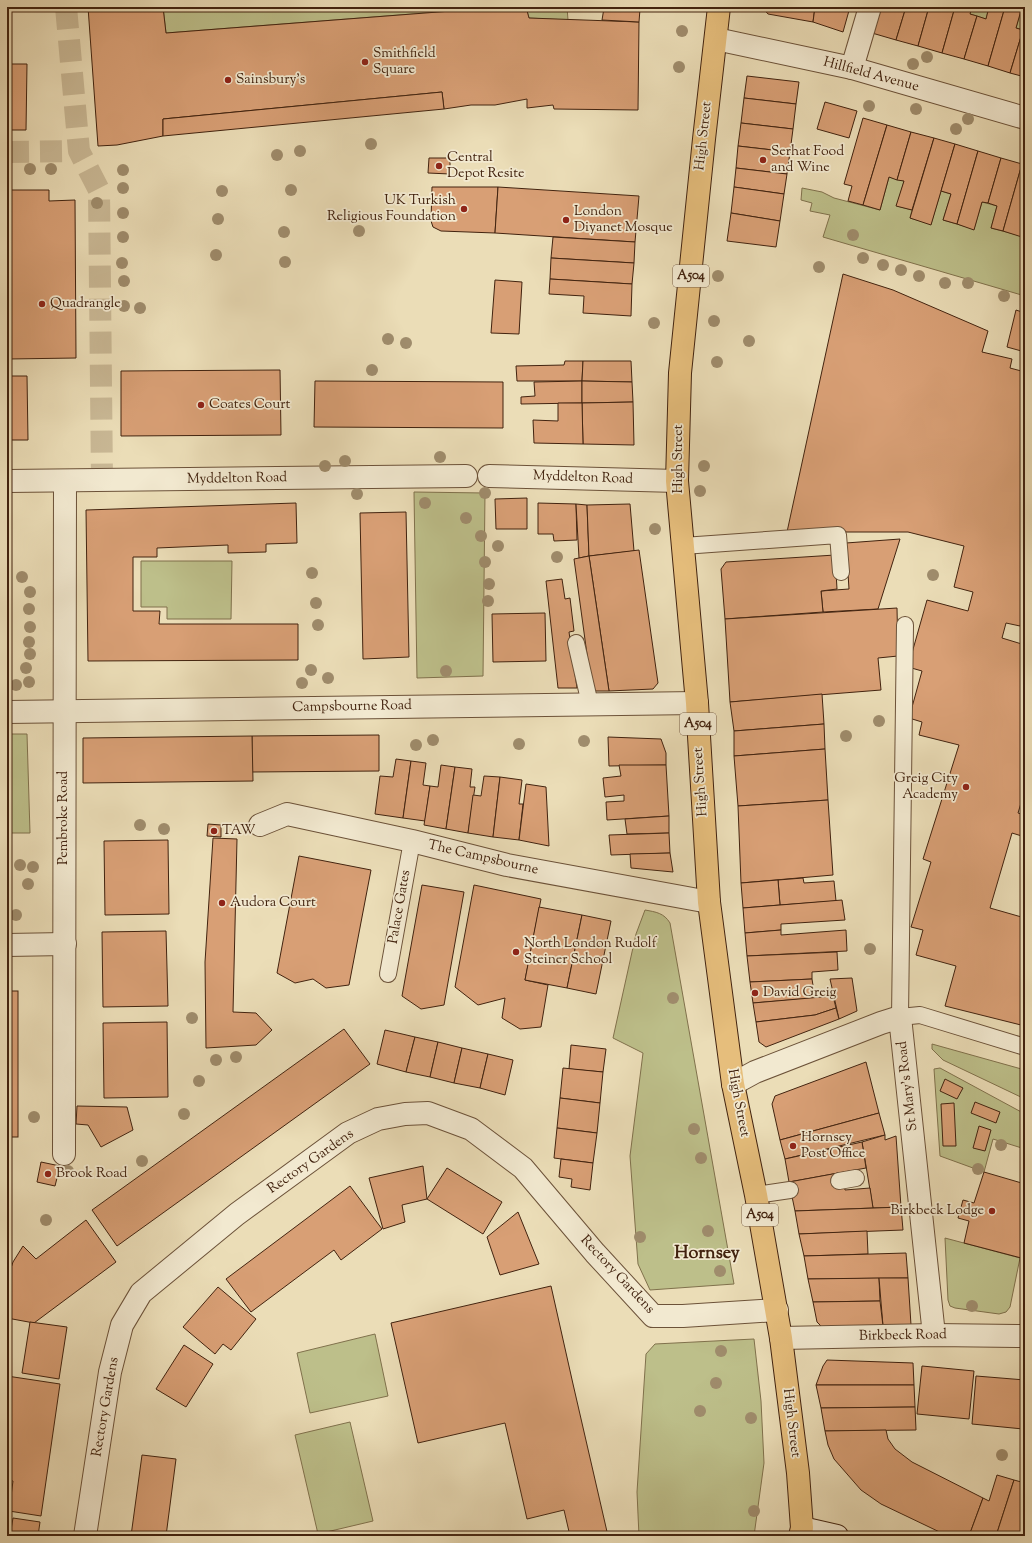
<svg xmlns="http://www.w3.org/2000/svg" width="1032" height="1543" viewBox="0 0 1032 1543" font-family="'Sorts Mill Goudy',serif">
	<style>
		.green { fill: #bdbf8a; stroke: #80714c }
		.building { fill: #d89f75; stroke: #42230f }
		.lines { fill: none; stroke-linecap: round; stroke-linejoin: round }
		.street-tunnel { stroke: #c9b895; stroke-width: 22; stroke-dasharray: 22 11; stroke-linecap: butt }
		.lane-casing { stroke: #6c5239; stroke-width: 18 }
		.street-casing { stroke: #6c5239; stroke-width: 24 }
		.secondary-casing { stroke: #42230f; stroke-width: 24 }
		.primary-casing { stroke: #42230f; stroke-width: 24 }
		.lane { stroke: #f2e9d0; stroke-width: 16 }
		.street { stroke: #f2e9d0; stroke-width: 22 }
		.secondary { stroke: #f2e9d0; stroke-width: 22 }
		.primary { stroke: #e6be7c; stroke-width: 22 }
		.tree { fill: #9f8c6c }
		.poi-dot { fill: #8f2418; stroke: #f2e9d0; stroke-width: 1.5 }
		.labels { text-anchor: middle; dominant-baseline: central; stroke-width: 3.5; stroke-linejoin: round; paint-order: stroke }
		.shield { fill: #f2e9d0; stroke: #775e49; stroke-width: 1 }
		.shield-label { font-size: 13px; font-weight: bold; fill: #42230f }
		.poi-label { font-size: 14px; fill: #42230f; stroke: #f2e9d0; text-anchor: start }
		.street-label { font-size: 14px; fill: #42230f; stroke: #f2e9d0 }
		.district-label { font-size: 18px; font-weight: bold; fill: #42230f; stroke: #f2e9d0 }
	</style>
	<rect width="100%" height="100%" fill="#ebddb7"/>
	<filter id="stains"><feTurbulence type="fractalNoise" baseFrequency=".005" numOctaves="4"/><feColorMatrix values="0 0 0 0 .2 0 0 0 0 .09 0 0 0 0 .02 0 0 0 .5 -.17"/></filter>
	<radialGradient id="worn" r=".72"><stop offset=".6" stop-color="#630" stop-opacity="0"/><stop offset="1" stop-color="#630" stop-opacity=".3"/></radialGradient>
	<!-- green -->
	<g class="green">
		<path d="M163 7H503L166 33Z"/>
		<path d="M526 7H567L568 20 529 18Z"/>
		<path d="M972 7H989L986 19 970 14Z"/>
		<path d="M1022 7H1025V30L1016 28Z"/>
		<path d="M889 177 904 181 897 206 912 210 910 218 931 224 941 191 951 194 943 220 974 229 982 202 997 206 991 228 1025 237V296L823 237 830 215 810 211 812 203 801 200 802 188 822 192 834 198 880 210Z"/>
		<path d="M414 492 485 493 483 676 417 678Z"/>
		<path d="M141 561H232L231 619H167V607H141Z"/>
		<path d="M7 734H27L30 833H7Z"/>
		<path d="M645 910C656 912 664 913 670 923L734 1284 650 1290 638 1264 630 1156 643 1053 613 1038 636 934Z"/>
		<path d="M932 1044 1025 1070V1099L943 1060 932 1049Z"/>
		<path d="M940 1068 1025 1114V1149L993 1139 984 1172 940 1156 934 1069Z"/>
		<path d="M945 1238 1020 1258 1010 1307 1006 1312 999 1314 955 1308 950 1306 948 1300Z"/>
		<path d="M375 1334 388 1396 310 1413 297 1353Z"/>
		<path d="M754 1339 761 1401 764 1463 754 1536H639L637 1492 646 1354 655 1344Z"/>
		<path d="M350 1422 373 1521 318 1534 295 1435Z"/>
	</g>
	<!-- building -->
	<g class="building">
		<path d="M88 7H163L166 33 503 7H526L529 18 639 22 638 110 554 109 553 105 527 108V99L495 105H471L444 109 442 92 163 119V136L117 145 98 146Z"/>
		<path d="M591 7H640V9L604 8Z"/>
		<path d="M762 7H815L813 22 768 14Z"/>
		<path d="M815 7H850L843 32 813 22Z"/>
		<path d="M880 7H906L896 40 872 33Z"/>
		<path d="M906 7H929L918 46 896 40Z"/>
		<path d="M929 7H955L942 53 918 46Z"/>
		<path d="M955 7H972L970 14 977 16 964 59 942 53Z"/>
		<path d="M989 7H1005L988 66 964 59 977 16 986 19Z"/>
		<path d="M1005 7H1022L1016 28 1023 30 1010 73 988 66Z"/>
		<path d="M604 8 640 9 639 22 602 20Z"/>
		<path d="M1023 30H1025V77L1010 73Z"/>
		<path d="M7 64H27L26 130H7Z"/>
		<path d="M747 76 799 82 796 104 744 98Z"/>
		<path d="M442 92 444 109 163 136V119Z"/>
		<path d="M744 98 796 104 793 129 741 123Z"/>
		<path d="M825 102 857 111 849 138 817 129Z"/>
		<path d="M863 118 887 125 863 205 848 201 852 186 844 184Z"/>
		<path d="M741 123 793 129 790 152 738 146Z"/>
		<path d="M887 125 911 132 897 180 889 177 880 210 863 205Z"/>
		<path d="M911 132 934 138 912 210 896 206 904 181 897 180Z"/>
		<path d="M934 138 955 144 931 225 910 218Z"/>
		<path d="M955 144 978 151 957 224 943 220 951 194 941 191Z"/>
		<path d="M738 146 790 152 787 174 736 168Z"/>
		<path d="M978 151 1001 158 988 203 982 202 974 230 957 224Z"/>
		<path d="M429 158H450V174L428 173Z"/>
		<path d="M1001 158 1022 164 1003 231 991 228 997 206 988 203Z"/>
		<path d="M1022 164 1025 165V238L1003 231Z"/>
		<path d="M736 168 787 174 784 194 734 187Z"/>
		<path d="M432 187H498L495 233 441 231 433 227 431 221Z"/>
		<path d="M498 187 639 196 635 242 495 233Z"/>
		<path d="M734 187 784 194 780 221 731 213Z"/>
		<path d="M7 190H49V201L75 200 76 358 8 359Z"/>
		<path d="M731 213 780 221 776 247 727 241Z"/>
		<path d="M553 237 635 242 634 263 551 258Z"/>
		<path d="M551 258 634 263 632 284 550 279Z"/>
		<path d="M843 274 893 290 988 331 982 352 1012 359 1010 368 1025 372V609L1020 626 1006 623 1002 638 1025 645V749L1022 761 1025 762V790L1018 813 1025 815V837L1012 833 990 908 1025 918V1026L945 1006 956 966 916 955 923 930 911 927 931 862 923 859 959 745 919 735 922 722 909 718 922 671 908 667 927 600 968 611 973 592 954 587 964 546 908 532H787Z"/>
		<path d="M550 279 632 284 631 316 583 313 584 296 549 294Z"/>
		<path d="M495 280 522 282 519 334 491 333Z"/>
		<path d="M1016 310 1025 313V352L1007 347Z"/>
		<path d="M565 361H583L582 381H517L516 366 564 365Z"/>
		<path d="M583 361H631L632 382 582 381Z"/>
		<path d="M280 370 281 435 121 436V371Z"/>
		<path d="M7 376H27L28 440H7Z"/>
		<path d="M315 381 503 382V428L314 427Z"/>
		<path d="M582 381V403L521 404V397L535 396 534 382Z"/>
		<path d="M582 381 632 382 633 402 582 403Z"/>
		<path d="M633 402 634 445 583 444 582 403Z"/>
		<path d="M558 403H582L583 444 534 443 533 420 558 421Z"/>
		<path d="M527 498V529H496L495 499Z"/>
		<path d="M296 503 297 543 266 544V552L228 553V545L157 548V557H133V611H160L159 624H298V660L88 661 86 510Z"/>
		<path d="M538 503 576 504 577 540 554 541 553 534H538Z"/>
		<path d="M576 504 587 505 589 556 579 558Z"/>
		<path d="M630 504 634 551 589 556 587 505Z"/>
		<path d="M406 512 409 657 363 659 360 513Z"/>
		<path d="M900 539 878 609 823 612 821 591 849 589 846 543Z"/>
		<path d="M639 550 658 683 653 689 609 691 589 556Z"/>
		<path d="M835 555 837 589 821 591 823 612 725 619 721 569 726 562Z"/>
		<path d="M589 556 609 691H592L574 559Z"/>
		<path d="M562 579 565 599 570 598 574 631 569 632 577 688H558L546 581Z"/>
		<path d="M7 590 8 673H7Z"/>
		<path d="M897 608 898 656 878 658 881 690 730 702 725 619Z"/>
		<path d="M545 613 546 661 493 662 492 614Z"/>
		<path d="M822 694 824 724 734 731 730 702Z"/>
		<path d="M824 724 825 749 734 756V731Z"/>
		<path d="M379 735V771L252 772V736Z"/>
		<path d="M252 736 253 781 83 783V738Z"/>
		<path d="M608 737 661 739 666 753V765L609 766Z"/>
		<path d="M825 749 828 800 738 806 734 756Z"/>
		<path d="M396 759 411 761 403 818 375 814 380 776 393 777Z"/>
		<path d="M411 761 426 763 423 785 430 786 425 821 403 818Z"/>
		<path d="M441 765 455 767 446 829 424 825 430 786 438 787Z"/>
		<path d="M619 765H666L669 816 607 820 606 802 624 801V795L605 797 603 778 621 776Z"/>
		<path d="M455 767 472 769 470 787H475L468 833 446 829Z"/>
		<path d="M484 776 500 777 493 837 468 833 473 795 481 796Z"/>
		<path d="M500 777 522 780 519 804H523L519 840 493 837Z"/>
		<path d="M526 784 546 787 549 846 519 840Z"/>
		<path d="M828 800 833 875 741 883 738 806Z"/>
		<path d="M669 816V833L627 834 625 819Z"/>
		<path d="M208 824 221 825V837L207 836Z"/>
		<path d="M669 833 670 853 611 855 609 835Z"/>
		<path d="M213 838 237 839 233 1012 256 1013 272 1030 256 1045 206 1048 205 962Z"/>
		<path d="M168 840 169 914 105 915 104 841Z"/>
		<path d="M670 853 673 872 631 868 630 854Z"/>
		<path d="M299 856 371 870 349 985 326 988 313 979 295 983 277 973Z"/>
		<path d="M803 878 804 883 834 881 836 901 780 905 778 880Z"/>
		<path d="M778 880 780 905 743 908 741 883Z"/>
		<path d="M422 885 464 892 444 1005 421 1009 402 996Z"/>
		<path d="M474 885 541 899 525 980 548 985 541 1027 520 1029 502 1018 505 998 478 1005 455 987Z"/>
		<path d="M842 900 845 920 781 924V930L745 933 743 908Z"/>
		<path d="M539 907 582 915 567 988 525 980Z"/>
		<path d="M582 915 611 921 596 994 567 988Z"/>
		<path d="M781 930V935L846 930 847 951 747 956 745 933Z"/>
		<path d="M166 931 168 1006 103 1007 102 932Z"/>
		<path d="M837 952 838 970 812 972V979L750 982 747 956Z"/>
		<path d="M852 978 857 1011 839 1019 830 979Z"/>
		<path d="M812 979 815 998 753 1003 750 982Z"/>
		<rect x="7" y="991" width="11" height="146"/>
		<path d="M833 996 836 1008 815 1015 756 1022 753 1003Z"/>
		<path d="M836 1008 839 1019 766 1047 759 1042 756 1022 815 1015Z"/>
		<path d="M167 1022 168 1097 104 1098 103 1023Z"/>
		<path d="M344 1029 370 1064 117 1246 92 1210Z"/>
		<path d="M385 1030 415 1037 406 1072 377 1064Z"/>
		<path d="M415 1037 438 1042 430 1077 406 1072Z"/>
		<path d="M438 1042 462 1048 454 1083 430 1077Z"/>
		<path d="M571 1045 606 1049 603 1072 569 1069Z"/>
		<path d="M462 1048 488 1054 480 1088 454 1083Z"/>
		<path d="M488 1054 513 1060 505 1095 480 1088Z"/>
		<path d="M866 1062 879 1113 780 1140 772 1104 775 1096Z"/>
		<path d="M563 1068 603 1072 600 1103 560 1098Z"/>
		<path d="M945 1079 963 1088 957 1099 940 1091Z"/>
		<path d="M560 1098 600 1103 597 1133 557 1128Z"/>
		<path d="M975 1102 1000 1112 996 1123 971 1113Z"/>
		<path d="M954 1103 956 1146H943L941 1104Z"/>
		<path d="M77 1106 127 1107 133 1130 101 1147 88 1125 76 1124Z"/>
		<path d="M879 1113 885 1135 785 1159 780 1140Z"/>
		<path d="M979 1126 991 1130 985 1151 973 1148Z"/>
		<path d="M557 1128 597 1133 593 1163 554 1158Z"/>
		<path d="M885 1135V1140L896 1136 901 1207 873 1208 862 1142Z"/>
		<path d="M862 1142 866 1168 789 1182 785 1159Z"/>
		<path d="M561 1159 593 1163 590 1190 571 1187 572 1179 559 1177Z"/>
		<path d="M41 1162 60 1166 55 1186 37 1182Z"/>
		<path d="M423 1166 427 1199 402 1205 405 1222 383 1229 369 1178Z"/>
		<path d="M447 1168 502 1202 483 1234 427 1199Z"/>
		<path d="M984 1172 1025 1184V1259L964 1243 969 1221 958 1218 963 1200 974 1203Z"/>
		<path d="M838 1173 844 1185 845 1190 870 1188 873 1208 795 1211 789 1182Z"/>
		<path d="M350 1186 382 1229 341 1260 334 1250 251 1312 226 1279Z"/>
		<path d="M901 1207 903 1230 799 1234 795 1211Z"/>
		<path d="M518 1212 539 1264 500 1275 487 1237Z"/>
		<path d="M86 1220 116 1262 34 1323 7 1318V1280L13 1262 23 1246 36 1259Z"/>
		<path d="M867 1231 868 1254 804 1256 799 1234Z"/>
		<path d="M906 1253 908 1278 808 1279 804 1256Z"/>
		<path d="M879 1278 880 1301 813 1302 808 1279Z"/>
		<path d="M879 1278H908L911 1325 883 1326Z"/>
		<path d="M551 1286 573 1384 608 1536H570L564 1510 527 1519 505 1423 418 1443 391 1323Z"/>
		<path d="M218 1287 256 1319 231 1350 223 1344 215 1354 183 1327Z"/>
		<path d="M880 1301 883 1326 823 1328 817 1322 813 1302Z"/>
		<path d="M30 1322 67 1327 59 1379 22 1373Z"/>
		<path d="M184 1345 213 1364 186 1407 156 1389Z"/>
		<path d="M827 1360 913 1363 914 1385H816L823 1366Z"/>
		<path d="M922 1366 974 1371 969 1419 917 1414Z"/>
		<path d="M7 1376 60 1384 41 1516 9 1511 13 1481 7 1480Z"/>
		<path d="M976 1376 1025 1380 1023 1429 972 1424Z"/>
		<path d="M816 1385H914L915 1407 821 1408Z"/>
		<path d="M915 1407 916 1430 825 1431 821 1408Z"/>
		<path d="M886 1430 888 1439 895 1449 912 1462 983 1498 969 1536H948L881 1504 861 1490 834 1459 828 1445 825 1431Z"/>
		<path d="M142 1455 176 1459 166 1536H131Z"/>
		<path d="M997 1475 1014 1480 996 1536H969L983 1498 989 1501Z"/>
		<path d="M1014 1480 1025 1483V1520L1020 1536H996Z"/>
		<path d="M13 1518 40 1522 38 1536H10Z"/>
		<path d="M1024 1523 1025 1536H1020Z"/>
	</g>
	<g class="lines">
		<!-- street-tunnel -->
		<g class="street-tunnel">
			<path d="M66 7 79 151 99 190 102 481"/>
			<path d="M7 152 79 151"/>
		</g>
		<!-- lane casing -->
		<g class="lane-casing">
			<g id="lane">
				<path d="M683 546 838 535 841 572"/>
				<path d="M905 625 900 1017 920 1015 1025 1047"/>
				<path d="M576 643 590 704"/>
				<path d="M388 974 412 841"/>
				<path d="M839 1181 856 1178"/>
				<path d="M756 1195 790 1190"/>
			</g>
		</g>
		<!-- street casing -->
		<g class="street-casing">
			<g id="street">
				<path d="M716 39 852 68 1025 118"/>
				<path d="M852 68 870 7"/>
				<path d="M489 476 677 481"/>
				<path d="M7 481 466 476"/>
				<path d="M7 712 697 703"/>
				<path d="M260 825 287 814 412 841 507 865 709 902"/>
				<path d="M7 945 65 944"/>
				<path d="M733 1084 755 1072 881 1023 900 1017 934 1335"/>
				<path d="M64 1154 65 481"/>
				<path d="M781 1338 934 1335 1025 1336"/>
				<path d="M85 1536 110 1372 122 1325 141 1293 237 1214 348 1133 378 1119 405 1114 428 1113 471 1129 523 1168 595 1253 653 1316H683L777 1310"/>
			</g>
		</g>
		<!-- secondary casing -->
		<g class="secondary-casing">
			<path id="secondary" d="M802 1528 837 1536"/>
		</g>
		<!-- primary casing -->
		<g class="primary-casing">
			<path id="primary" d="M719 7 704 139 680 373 677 481 697 703 709 902 733 1084 756 1195 781 1338 798 1473 802 1528 800 1536"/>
		</g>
		<!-- lane -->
		<use href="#lane" class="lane"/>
		<!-- street -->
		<use href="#street" class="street"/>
		<!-- secondary -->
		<use href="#secondary" class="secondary"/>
		<!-- primary -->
		<use href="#primary" class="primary"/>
	</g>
	<!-- trees -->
	<g class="tree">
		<circle cx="682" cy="31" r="6"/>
		<circle cx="927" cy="57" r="6"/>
		<circle cx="913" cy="64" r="6"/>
		<circle cx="679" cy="67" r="6"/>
		<circle cx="869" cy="106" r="6"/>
		<circle cx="916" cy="109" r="6"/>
		<circle cx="968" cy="119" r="6"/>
		<circle cx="956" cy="129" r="6"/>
		<circle cx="371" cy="144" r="6"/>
		<circle cx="300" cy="151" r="6"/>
		<circle cx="277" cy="155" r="6"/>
		<circle cx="30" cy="169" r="6"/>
		<circle cx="51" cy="169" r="6"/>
		<circle cx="123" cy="170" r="6"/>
		<circle cx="123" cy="188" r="6"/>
		<circle cx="291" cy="190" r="6"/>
		<circle cx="222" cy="191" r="6"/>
		<circle cx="97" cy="203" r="6"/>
		<circle cx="123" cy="213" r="6"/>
		<circle cx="218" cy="219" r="6"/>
		<circle cx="359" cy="231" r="6"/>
		<circle cx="284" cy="232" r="6"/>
		<circle cx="853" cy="235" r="6"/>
		<circle cx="123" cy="237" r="6"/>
		<circle cx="216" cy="255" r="6"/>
		<circle cx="863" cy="258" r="6"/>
		<circle cx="285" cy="262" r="6"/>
		<circle cx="122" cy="263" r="6"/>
		<circle cx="883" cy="265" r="6"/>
		<circle cx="819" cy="267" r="6"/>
		<circle cx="901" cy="270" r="6"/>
		<circle cx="718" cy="276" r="6"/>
		<circle cx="919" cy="276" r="6"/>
		<circle cx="124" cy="281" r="6"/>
		<circle cx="945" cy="283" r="6"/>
		<circle cx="968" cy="283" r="6"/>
		<circle cx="1004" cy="296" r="6"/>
		<circle cx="124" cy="306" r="6"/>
		<circle cx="140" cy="308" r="6"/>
		<circle cx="714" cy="321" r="6"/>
		<circle cx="654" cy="323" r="6"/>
		<circle cx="388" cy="339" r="6"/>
		<circle cx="749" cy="341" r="6"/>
		<circle cx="406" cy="343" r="6"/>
		<circle cx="717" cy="362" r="6"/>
		<circle cx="372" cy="370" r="6"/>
		<circle cx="440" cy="457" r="6"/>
		<circle cx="345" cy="461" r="6"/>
		<circle cx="325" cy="466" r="6"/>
		<circle cx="704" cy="466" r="6"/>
		<circle cx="700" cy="491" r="6"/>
		<circle cx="485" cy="493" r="6"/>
		<circle cx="357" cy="494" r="6"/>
		<circle cx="425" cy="503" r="6"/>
		<circle cx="466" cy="518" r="6"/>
		<circle cx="655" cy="529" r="6"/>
		<circle cx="481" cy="536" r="6"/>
		<circle cx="498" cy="546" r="6"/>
		<circle cx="557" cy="557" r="6"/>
		<circle cx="485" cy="562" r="6"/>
		<circle cx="312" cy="573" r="6"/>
		<circle cx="933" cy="575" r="6"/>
		<circle cx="22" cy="577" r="6"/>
		<circle cx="489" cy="584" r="6"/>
		<circle cx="30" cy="592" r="6"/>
		<circle cx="488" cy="601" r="6"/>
		<circle cx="316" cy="603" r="6"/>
		<circle cx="29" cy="609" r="6"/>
		<circle cx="318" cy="625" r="6"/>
		<circle cx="30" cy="627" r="6"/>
		<circle cx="29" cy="642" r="6"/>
		<circle cx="30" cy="654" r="6"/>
		<circle cx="26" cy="668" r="6"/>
		<circle cx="311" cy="670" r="6"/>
		<circle cx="446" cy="671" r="6"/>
		<circle cx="328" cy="678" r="6"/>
		<circle cx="29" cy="682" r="6"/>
		<circle cx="302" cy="683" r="6"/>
		<circle cx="16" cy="685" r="6"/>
		<circle cx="879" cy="721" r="6"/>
		<circle cx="846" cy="736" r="6"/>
		<circle cx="433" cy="740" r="6"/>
		<circle cx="584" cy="741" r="6"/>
		<circle cx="519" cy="744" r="6"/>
		<circle cx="416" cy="745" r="6"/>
		<circle cx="140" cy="825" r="6"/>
		<circle cx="164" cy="829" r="6"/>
		<circle cx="20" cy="865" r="6"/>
		<circle cx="33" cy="867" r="6"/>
		<circle cx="28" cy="884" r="6"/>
		<circle cx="16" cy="915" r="6"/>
		<circle cx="870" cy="949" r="6"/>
		<circle cx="673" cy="998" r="6"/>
		<circle cx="192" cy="1018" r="6"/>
		<circle cx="236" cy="1057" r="6"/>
		<circle cx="216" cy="1060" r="6"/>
		<circle cx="199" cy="1081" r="6"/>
		<circle cx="184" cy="1114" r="6"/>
		<circle cx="34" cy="1117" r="6"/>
		<circle cx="694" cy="1129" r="6"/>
		<circle cx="1001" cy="1145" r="6"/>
		<circle cx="701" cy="1158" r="6"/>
		<circle cx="142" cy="1161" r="6"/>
		<circle cx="978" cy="1169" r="6"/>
		<circle cx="68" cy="1171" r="6"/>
		<circle cx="46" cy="1220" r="6"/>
		<circle cx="708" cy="1231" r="6"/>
		<circle cx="640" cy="1237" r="6"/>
		<circle cx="720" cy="1271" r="6"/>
		<circle cx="972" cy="1306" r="6"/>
		<circle cx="721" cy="1351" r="6"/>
		<circle cx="716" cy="1383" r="6"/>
		<circle cx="700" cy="1411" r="6"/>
		<circle cx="751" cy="1418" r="6"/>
		<circle cx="1002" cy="1455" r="6"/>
		<circle cx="754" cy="1511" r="6"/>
	</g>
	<!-- markers -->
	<g class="poi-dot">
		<circle cx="365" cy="62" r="4"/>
		<circle cx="228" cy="80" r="4"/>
		<circle cx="763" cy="160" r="4"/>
		<circle cx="439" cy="166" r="4"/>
		<circle cx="464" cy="209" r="4"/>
		<circle cx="566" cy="220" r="4"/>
		<circle cx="42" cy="304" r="4"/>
		<circle cx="201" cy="405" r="4"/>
		<circle cx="966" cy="787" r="4"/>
		<circle cx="214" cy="831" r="4"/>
		<circle cx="222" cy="903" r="4"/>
		<circle cx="516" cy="952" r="4"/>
		<circle cx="755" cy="993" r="4"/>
		<circle cx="793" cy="1146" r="4"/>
		<circle cx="48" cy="1174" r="4"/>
		<circle cx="992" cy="1211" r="4"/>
	</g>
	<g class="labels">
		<!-- shield labels -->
		<g class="shield">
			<rect x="673" y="265" width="36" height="22" rx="3"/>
			<rect x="680" y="713" width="36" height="22" rx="3"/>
			<rect x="742" y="1204" width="36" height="22" rx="3"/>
		</g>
		<g class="shield-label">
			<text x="691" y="276">A504</text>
			<text x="698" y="724">A504</text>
			<text x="760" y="1215">A504</text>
		</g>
		<!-- poi labels -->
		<g class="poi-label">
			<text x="373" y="54">Smithfield<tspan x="373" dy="16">Square</tspan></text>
			<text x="236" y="80">Sainsbury's</text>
			<text x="771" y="152">Serhat Food<tspan x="771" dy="16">and Wine</tspan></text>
			<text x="447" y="158">Central<tspan x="447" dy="16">Depot Resite</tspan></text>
			<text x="456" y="201" text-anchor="end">UK Turkish<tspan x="456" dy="16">Religious Foundation</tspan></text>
			<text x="574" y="212">London<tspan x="574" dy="16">Diyanet Mosque</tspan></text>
			<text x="50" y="304">Quadrangle</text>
			<text x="209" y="405">Coates Court</text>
			<text x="958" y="779" text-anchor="end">Greig City<tspan x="958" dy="16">Academy</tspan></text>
			<text x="222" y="831">TAW</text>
			<text x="230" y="903">Audora Court</text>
			<text x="524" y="944">North London Rudolf<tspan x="524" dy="16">Steiner School</tspan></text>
			<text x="763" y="993">David Greig</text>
			<text x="801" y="1138">Hornsey<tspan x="801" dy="16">Post Office</tspan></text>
			<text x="56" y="1174">Brook Road</text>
			<text x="984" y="1211" text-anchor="end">Birkbeck Lodge</text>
		</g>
		<!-- street labels -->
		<g class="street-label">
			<text transform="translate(871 75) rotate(15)">Hillfield Avenue</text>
			<text transform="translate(704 136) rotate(-84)">High Street</text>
			<text transform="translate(679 459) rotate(-90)">High Street</text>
			<text transform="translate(583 478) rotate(2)">Myddelton Road</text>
			<text transform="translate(237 479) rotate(-1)">Myddelton Road</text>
			<text transform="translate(352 707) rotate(-1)">Campsbourne Road</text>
			<text transform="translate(701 782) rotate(-94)">High Street</text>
			<text transform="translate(64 818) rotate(-90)">Pembroke Road</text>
			<text transform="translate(483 858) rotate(13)">The Campsbourne</text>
			<text transform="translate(400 907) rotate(-80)">Palace Gates</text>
			<text transform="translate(908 1086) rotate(-97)">St Mary's Road</text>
			<text transform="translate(738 1103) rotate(79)">High Street</text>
			<text transform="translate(311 1162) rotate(-35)">Rectory Gardens</text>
			<text transform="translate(617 1275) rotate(47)">Rectory Gardens</text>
			<text transform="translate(903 1336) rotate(-1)">Birkbeck Road</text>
			<text transform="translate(106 1407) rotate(-80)">Rectory Gardens</text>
			<text transform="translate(791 1423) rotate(83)">High Street</text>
		</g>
		<!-- district labels -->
		<g class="district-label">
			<text x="707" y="1254">Hornsey</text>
		</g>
	</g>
	<!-- margin -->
	<rect width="1032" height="1543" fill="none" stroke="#ebddb7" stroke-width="24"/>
	<rect x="8" y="8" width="1016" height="1527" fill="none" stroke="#42230f" stroke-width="2"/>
	<rect x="12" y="12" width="1008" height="1519" fill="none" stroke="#42230f"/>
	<rect width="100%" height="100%" filter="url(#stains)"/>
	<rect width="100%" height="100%" fill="url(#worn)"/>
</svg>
